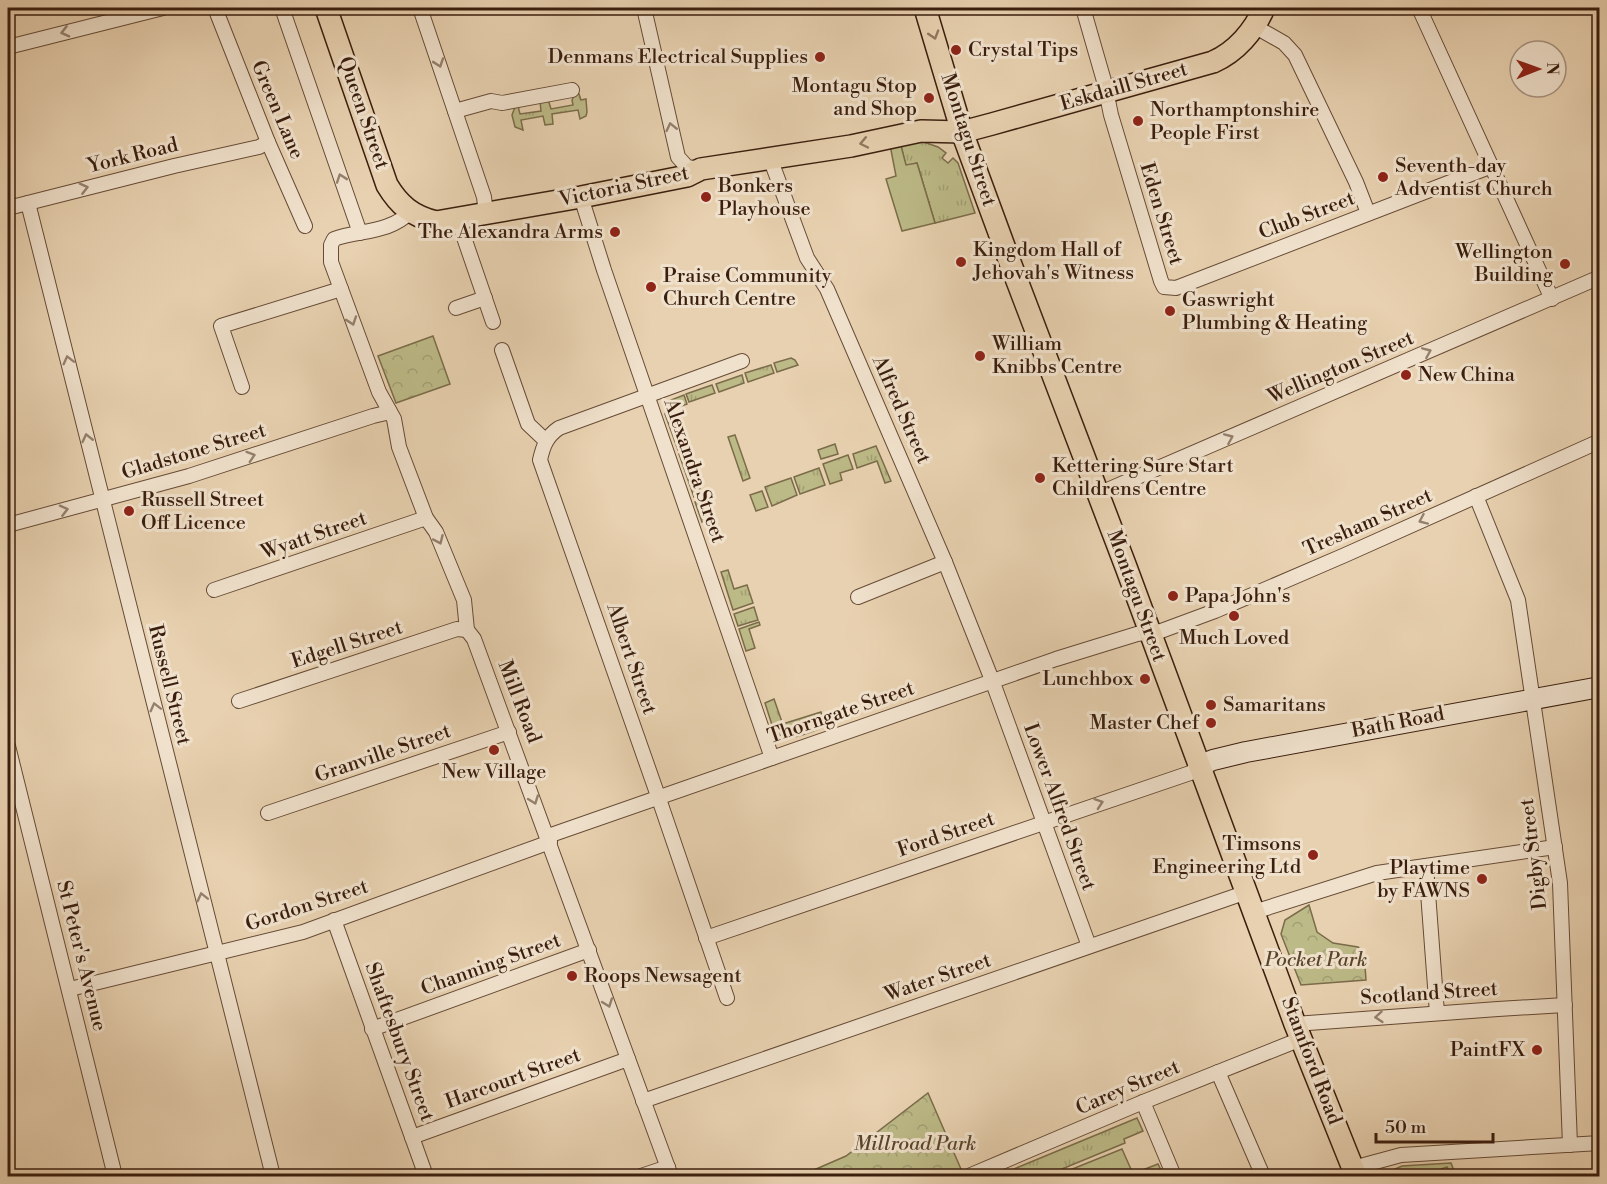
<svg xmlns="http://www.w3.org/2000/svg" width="1607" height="1184" viewBox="0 0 1607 1184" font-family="'Libre Bodoni',serif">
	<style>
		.grass { fill: url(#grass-tufts); stroke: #7b6c4a; stroke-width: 1.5 }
		.park { fill: url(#park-crowns); stroke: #7b6c4a; stroke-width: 1.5 }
		.garden { fill: #bcba87; stroke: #7b6c4a; stroke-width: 1.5 }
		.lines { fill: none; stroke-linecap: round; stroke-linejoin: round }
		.street-casing { stroke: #664b36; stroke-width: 16 }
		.secondary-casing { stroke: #3a1e0e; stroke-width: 22 }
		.primary-casing { stroke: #3a1e0e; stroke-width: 24 }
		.street { stroke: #f0e1cc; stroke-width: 14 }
		.secondary { stroke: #f0e1cc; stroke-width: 20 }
		.primary { stroke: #e8d1b0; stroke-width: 21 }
		.oneway { stroke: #95806d }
		.oneway2 { stroke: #91785f }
		.poi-dot { fill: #8f2418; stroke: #f0e1cc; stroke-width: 2 }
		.labels { text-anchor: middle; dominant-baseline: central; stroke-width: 6; stroke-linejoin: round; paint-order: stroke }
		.poi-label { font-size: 20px; fill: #3a1e0e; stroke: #f0e1cc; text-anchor: start }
		.street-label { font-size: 20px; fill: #3a1e0e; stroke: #f0e1cc }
		.park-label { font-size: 20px; font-style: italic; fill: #5a452c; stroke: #f0e1cc }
	</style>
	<defs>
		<pattern id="grass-tufts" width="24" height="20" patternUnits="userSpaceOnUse" patternTransform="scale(1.5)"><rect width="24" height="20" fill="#bcba87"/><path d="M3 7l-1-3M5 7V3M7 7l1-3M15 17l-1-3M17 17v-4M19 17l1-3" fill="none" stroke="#a29f73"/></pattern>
		<pattern id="park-crowns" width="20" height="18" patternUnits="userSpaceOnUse" patternTransform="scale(1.5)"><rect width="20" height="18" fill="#bcba87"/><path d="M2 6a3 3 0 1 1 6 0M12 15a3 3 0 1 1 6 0" fill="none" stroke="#a29f73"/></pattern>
	</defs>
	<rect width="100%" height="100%" fill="#e8d1b0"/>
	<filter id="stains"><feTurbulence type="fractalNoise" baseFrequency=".00333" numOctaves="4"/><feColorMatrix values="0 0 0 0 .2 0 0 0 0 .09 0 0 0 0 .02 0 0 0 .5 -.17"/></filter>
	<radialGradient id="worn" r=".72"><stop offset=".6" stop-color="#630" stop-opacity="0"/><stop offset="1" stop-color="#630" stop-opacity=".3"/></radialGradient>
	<!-- grass -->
	<g class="grass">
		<path d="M575 94H579L581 100 586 99 587 112 586 116 580 119 578 110 552 114 553 124 545 125 543 116 521 120 523 130 515 127 512 115 515 107 518 106 520 114 541 111 540 101 548 99 551 109 573 105 572 100Z"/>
		<path d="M918 140 938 147 946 153 942 158 948 163 953 158 958 163 975 213 935 223 917 163 906 166 900 142Z"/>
		<path d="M791 358 795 360 798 365 777 372 774 363Z"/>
		<path d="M771 365 774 373 748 382 745 373Z"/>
		<path d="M742 375 744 383 719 392 716 384Z"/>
		<path d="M712 385 715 393 689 402 686 394Z"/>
		<path d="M684 395 687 404 673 409 685 447 678 450 665 414 671 400Z"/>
		<path d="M735 435 750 478 743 481 728 437Z"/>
		<path d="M835 444 838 454 821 459 818 450Z"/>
		<path d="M876 446 891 481 885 483 877 461 857 468 853 454Z"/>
		<path d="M687 451 702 495 694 497 679 454Z"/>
		<path d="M848 455 853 469 840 473 842 480 830 484 823 464Z"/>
		<path d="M819 468 825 485 800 494 794 477Z"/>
		<path d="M791 478 797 495 772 506 765 487Z"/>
		<path d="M762 491 768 507 756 511 750 495Z"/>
		<path d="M703 499 710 519 702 522 695 502Z"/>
		<path d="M728 570 734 589 747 585 753 603 733 610 721 572Z"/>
		<path d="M754 607 758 620 738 626 734 614Z"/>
		<path d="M759 622 760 625 749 629 755 648 746 651 739 629Z"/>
		<path d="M774 699 782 722 772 725 765 703Z"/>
		<path d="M821 712 826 726C811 731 782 748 773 727Z"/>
		<path d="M1137 1118 1143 1131 1124 1139 1125 1143 1045 1176H1017L1014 1169Z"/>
		<path d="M1451 1163 1456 1176H1451L1447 1167 1422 1176H1379L1402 1166Z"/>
		<path d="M1158 1164 1164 1176H1142L1140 1171Z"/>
	</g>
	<!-- park -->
	<g class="park">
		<path d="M433 336 450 384 396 403 378 356Z"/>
		<path d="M1309 905 1317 932 1333 943 1358 947 1364 953 1366 980 1301 985 1281 934 1285 920Z"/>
		<path d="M928 1093 964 1176H800L846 1156Z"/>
	</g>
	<!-- garden -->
	<g class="garden">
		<path d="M900 142 906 165 917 163 935 223 902 231 886 179 896 176 890 145Z"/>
		<path d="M1122 1149 1134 1176H1055Z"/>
	</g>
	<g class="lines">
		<!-- street casing -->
		<g class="street-casing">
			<g id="street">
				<path d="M215 8 268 142 305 226"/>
				<path d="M282 8 360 233"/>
				<path d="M420 8 484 197 486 214"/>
				<path d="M644 8 678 157 687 167 701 169"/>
				<path d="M1083 8 1104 81 1111 115 1161 281 1164 287 1176 288 1492 166"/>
				<path d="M1419 8 1552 299"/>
				<path d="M1254 26 1284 43 1295 55 1356 182 1368 213"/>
				<path d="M8 47 163 8"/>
				<path d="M455 111 491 101 502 103 572 90"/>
				<path d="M770 158 807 258 827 289 945 562 992 680 1089 946"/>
				<path d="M581 197 604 270 772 758"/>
				<path d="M28 203 273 1176"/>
				<path d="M8 208 174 166 259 147 268 142"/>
				<path d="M410 212C390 233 360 230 334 239L331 245V262L379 392 394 419 399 447 426 518 436 532 464 600 467 630 474 639 671 1176"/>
				<path d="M458 220 493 322"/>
				<path d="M456 308 485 298"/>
				<path d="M502 350 528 424 546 441"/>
				<path d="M242 387 221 326 341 289"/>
				<path d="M1098 494 1600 277"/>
				<path d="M1476 496 1518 600 1560 883 1570 1145"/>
				<path d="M8 525 189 476 373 416 390 412"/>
				<path d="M214 590 426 518"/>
				<path d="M858 597 945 562"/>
				<path d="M239 701 457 629 467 630"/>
				<path d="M8 746 115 1176"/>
				<path d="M268 813 509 732"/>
				<path d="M548 836 1056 659 1137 634 1161 631 1215 611 1345 555 1600 441"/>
				<path d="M1426 866 1437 1013"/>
				<path d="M1254 912 1377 873 1555 847"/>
				<path d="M334 920 426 1176"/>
				<path d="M706 938 1199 770"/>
				<path d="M70 989 303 932 550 842"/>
				<path d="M727 998 658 796 540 460C543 446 547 436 559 428L742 361"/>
				<path d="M1295 1024 1498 1009 1565 1005"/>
				<path d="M372 1029 589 950"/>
				<path d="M1218 1072 1263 1176"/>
				<path d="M643 1101 1247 892"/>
				<path d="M1143 1102 1174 1176"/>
				<path d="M412 1137 628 1059"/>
				<path d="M1353 1168 1401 1155 1600 1143"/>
				<path d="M971 1175 1143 1102 1301 1039"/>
				<path d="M641 1176 668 1167"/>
			</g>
		</g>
		<!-- secondary casing -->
		<g class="secondary-casing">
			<path id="secondary" d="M1198 766 1213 760 1246 752 1600 687"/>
		</g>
		<!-- primary casing -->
		<g class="primary-casing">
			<g id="primary">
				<path d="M326 8 387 185C399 205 412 216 436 222L581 197 687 176 701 169 851 146 921 131 962 132 992 124 1213 62C1236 52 1254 31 1264 8"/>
				<path d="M925 8 962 132 1011 265 1126 567 1295 1024 1356 1176"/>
			</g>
		</g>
		<!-- street -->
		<use href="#street" class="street"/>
		<!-- secondary -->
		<use href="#secondary" class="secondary"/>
		<!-- primary -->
		<use href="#primary" class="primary"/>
	</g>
	<!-- one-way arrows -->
	<defs><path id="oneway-chevron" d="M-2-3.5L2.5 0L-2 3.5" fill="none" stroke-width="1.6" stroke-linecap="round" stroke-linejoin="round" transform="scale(1.5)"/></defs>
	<g class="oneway">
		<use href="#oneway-chevron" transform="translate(65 32) rotate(166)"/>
		<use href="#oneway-chevron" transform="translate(439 63) rotate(71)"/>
		<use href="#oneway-chevron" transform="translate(671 127) rotate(-103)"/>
		<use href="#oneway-chevron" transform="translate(341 178) rotate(-109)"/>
		<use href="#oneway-chevron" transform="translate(84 188) rotate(-14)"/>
		<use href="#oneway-chevron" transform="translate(352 321) rotate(71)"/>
		<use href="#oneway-chevron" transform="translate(1427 352) rotate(-23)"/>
		<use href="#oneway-chevron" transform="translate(68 360) rotate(-104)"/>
		<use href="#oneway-chevron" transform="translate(87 438) rotate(-103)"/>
		<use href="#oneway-chevron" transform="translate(1229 438) rotate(-23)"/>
		<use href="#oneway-chevron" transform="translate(251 456) rotate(-18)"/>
		<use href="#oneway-chevron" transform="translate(64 510) rotate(-14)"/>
		<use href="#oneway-chevron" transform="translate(1423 520) rotate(156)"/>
		<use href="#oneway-chevron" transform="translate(439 540) rotate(66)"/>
		<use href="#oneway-chevron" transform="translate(155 707) rotate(-104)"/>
		<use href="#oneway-chevron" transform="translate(534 800) rotate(70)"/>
		<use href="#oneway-chevron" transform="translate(1099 803) rotate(-19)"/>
		<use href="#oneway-chevron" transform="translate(202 897) rotate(-104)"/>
		<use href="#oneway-chevron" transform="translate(608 1003) rotate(70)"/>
		<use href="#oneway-chevron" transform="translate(1379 1017) rotate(175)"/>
	</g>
	<g class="oneway2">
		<use href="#oneway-chevron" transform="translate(934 35) rotate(73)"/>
		<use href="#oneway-chevron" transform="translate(864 143) rotate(168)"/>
	</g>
	<!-- markers -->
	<g class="poi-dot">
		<circle cx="956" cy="50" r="6"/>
		<circle cx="820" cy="57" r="6"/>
		<circle cx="929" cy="98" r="6"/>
		<circle cx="1138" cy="121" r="6"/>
		<circle cx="1383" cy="177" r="6"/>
		<circle cx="706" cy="197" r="6"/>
		<circle cx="615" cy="232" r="6"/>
		<circle cx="961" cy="262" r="6"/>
		<circle cx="1565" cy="264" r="6"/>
		<circle cx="651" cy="287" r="6"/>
		<circle cx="1170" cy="311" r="6"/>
		<circle cx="980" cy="356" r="6"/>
		<circle cx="1406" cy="375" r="6"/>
		<circle cx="1040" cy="478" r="6"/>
		<circle cx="129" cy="511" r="6"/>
		<circle cx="1173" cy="596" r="6"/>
		<circle cx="1234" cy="616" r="6"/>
		<circle cx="1145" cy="679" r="6"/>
		<circle cx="1211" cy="705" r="6"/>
		<circle cx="1211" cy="723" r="6"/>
		<circle cx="494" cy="750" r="6"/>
		<circle cx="1313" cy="855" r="6"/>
		<circle cx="1482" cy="879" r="6"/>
		<circle cx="572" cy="976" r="6"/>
		<circle cx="1537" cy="1050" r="6"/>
	</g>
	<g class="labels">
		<!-- poi labels -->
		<g class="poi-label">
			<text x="968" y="50">Crystal Tips</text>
			<text x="808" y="57" text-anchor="end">Denmans Electrical Supplies</text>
			<text x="917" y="86" text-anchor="end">Montagu Stop<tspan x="917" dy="23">and Shop</tspan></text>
			<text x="1150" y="110">Northamptonshire<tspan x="1150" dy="23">People First</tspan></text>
			<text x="1395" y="166">Seventh-day<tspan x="1395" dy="23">Adventist Church</tspan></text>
			<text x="718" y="186">Bonkers<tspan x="718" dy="23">Playhouse</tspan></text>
			<text x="603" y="232" text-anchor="end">The Alexandra Arms</text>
			<text x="973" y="250">Kingdom Hall of<tspan x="973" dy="23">Jehovah's Witness</tspan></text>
			<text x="1553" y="252" text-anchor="end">Wellington<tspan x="1553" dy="23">Building</tspan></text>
			<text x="663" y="276">Praise Community<tspan x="663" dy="23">Church Centre</tspan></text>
			<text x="1182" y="300">Gaswright<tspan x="1182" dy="23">Plumbing &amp; Heating</tspan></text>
			<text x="992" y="344">William<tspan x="992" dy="23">Knibbs Centre</tspan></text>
			<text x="1418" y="375">New China</text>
			<text x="1052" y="466">Kettering Sure Start<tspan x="1052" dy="23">Childrens Centre</tspan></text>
			<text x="141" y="500">Russell Street<tspan x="141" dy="23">Off Licence</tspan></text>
			<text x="1185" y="596">Papa John's</text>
			<text x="1234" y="638" text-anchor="middle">Much Loved</text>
			<text x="1133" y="679" text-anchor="end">Lunchbox</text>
			<text x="1223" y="705">Samaritans</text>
			<text x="1199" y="723" text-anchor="end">Master Chef</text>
			<text x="494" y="772" text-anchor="middle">New Village</text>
			<text x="1301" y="844" text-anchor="end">Timsons<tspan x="1301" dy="23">Engineering Ltd</tspan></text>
			<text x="1470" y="868" text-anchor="end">Playtime<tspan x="1470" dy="23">by FAWNS</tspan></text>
			<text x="584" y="976">Roops Newsagent</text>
			<text x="1525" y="1050" text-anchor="end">PaintFX</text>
		</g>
		<!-- street labels -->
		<g class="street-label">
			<text transform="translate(1124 87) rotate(-16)">Eskdaill Street</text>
			<text transform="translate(277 110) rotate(67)">Green Lane</text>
			<text transform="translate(363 113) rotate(71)">Queen Street</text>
			<text transform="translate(968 140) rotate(72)">Montagu Street</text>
			<text transform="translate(133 156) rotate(-14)">York Road</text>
			<text transform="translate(624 187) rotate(-12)">Victoria Street</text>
			<text transform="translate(1161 214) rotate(73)">Eden Street</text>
			<text transform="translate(1307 216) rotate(-21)">Club Street</text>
			<text transform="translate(1341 368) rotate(-23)">Wellington Street</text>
			<text transform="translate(901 410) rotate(66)">Alfred Street</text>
			<text transform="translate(194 452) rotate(-17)">Gladstone Street</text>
			<text transform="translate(694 471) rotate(71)">Alexandra Street</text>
			<text transform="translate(1368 523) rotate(-24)">Tresham Street</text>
			<text transform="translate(314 536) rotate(-19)">Wyatt Street</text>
			<text transform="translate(1136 596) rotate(70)">Montagu Street</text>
			<text transform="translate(347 645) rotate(-18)">Edgell Street</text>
			<text transform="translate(631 659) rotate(71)">Albert Street</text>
			<text transform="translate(169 685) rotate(76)">Russell Street</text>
			<text transform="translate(519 702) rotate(69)">Mill Road</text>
			<text transform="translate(841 713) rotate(-19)">Thorngate Street</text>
			<text transform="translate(1398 723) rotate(-11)">Bath Road</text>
			<text transform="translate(383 754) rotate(-19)">Granville Street</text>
			<text transform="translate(1059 807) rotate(70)">Lower Alfred Street</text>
			<text transform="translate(946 835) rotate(-19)">Ford Street</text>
			<text transform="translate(1534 854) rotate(-97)">Digby Street</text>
			<text transform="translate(307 906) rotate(-18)">Gordon Street</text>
			<text transform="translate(81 956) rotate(76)">St Peter's Avenue</text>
			<text transform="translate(491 965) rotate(-20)">Channing Street</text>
			<text transform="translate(938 978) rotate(-19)">Water Street</text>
			<text transform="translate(1429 994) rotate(-4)">Scotland Street</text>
			<text transform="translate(399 1042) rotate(70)">Shaftesbury Street</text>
			<text transform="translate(1311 1061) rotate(69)">Stamford Road</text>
			<text transform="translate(513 1079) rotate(-20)">Harcourt Street</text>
			<text transform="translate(1128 1088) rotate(-23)">Carey Street</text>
		</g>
		<!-- park labels -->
		<g class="park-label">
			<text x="1316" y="960">Pocket Park</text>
			<text x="915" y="1144">Millroad Park</text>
		</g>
	</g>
	<!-- margin -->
	<rect width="1607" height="1184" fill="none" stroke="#e8d1b0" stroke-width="30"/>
	<rect x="9" y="9" width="1589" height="1166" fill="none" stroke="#3a1e0e" stroke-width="3"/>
	<rect x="15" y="15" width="1577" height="1154" fill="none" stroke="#3a1e0e" stroke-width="1.5"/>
	<!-- north arrow -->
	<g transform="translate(1538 69) rotate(89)"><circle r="28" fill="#f0e1cc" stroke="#a79380" stroke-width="1.5"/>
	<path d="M0-4.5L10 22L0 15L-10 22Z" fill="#8f2418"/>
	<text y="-9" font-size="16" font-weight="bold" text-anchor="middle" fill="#3a1e0e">N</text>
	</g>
	<!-- scale -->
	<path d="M1376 1133v9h117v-9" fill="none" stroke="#3a1e0e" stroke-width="3"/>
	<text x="1385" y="1133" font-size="18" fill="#3a1e0e" stroke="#f0e1cc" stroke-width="4.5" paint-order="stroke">50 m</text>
	<rect width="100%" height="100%" filter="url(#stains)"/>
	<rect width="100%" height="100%" fill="url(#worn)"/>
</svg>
